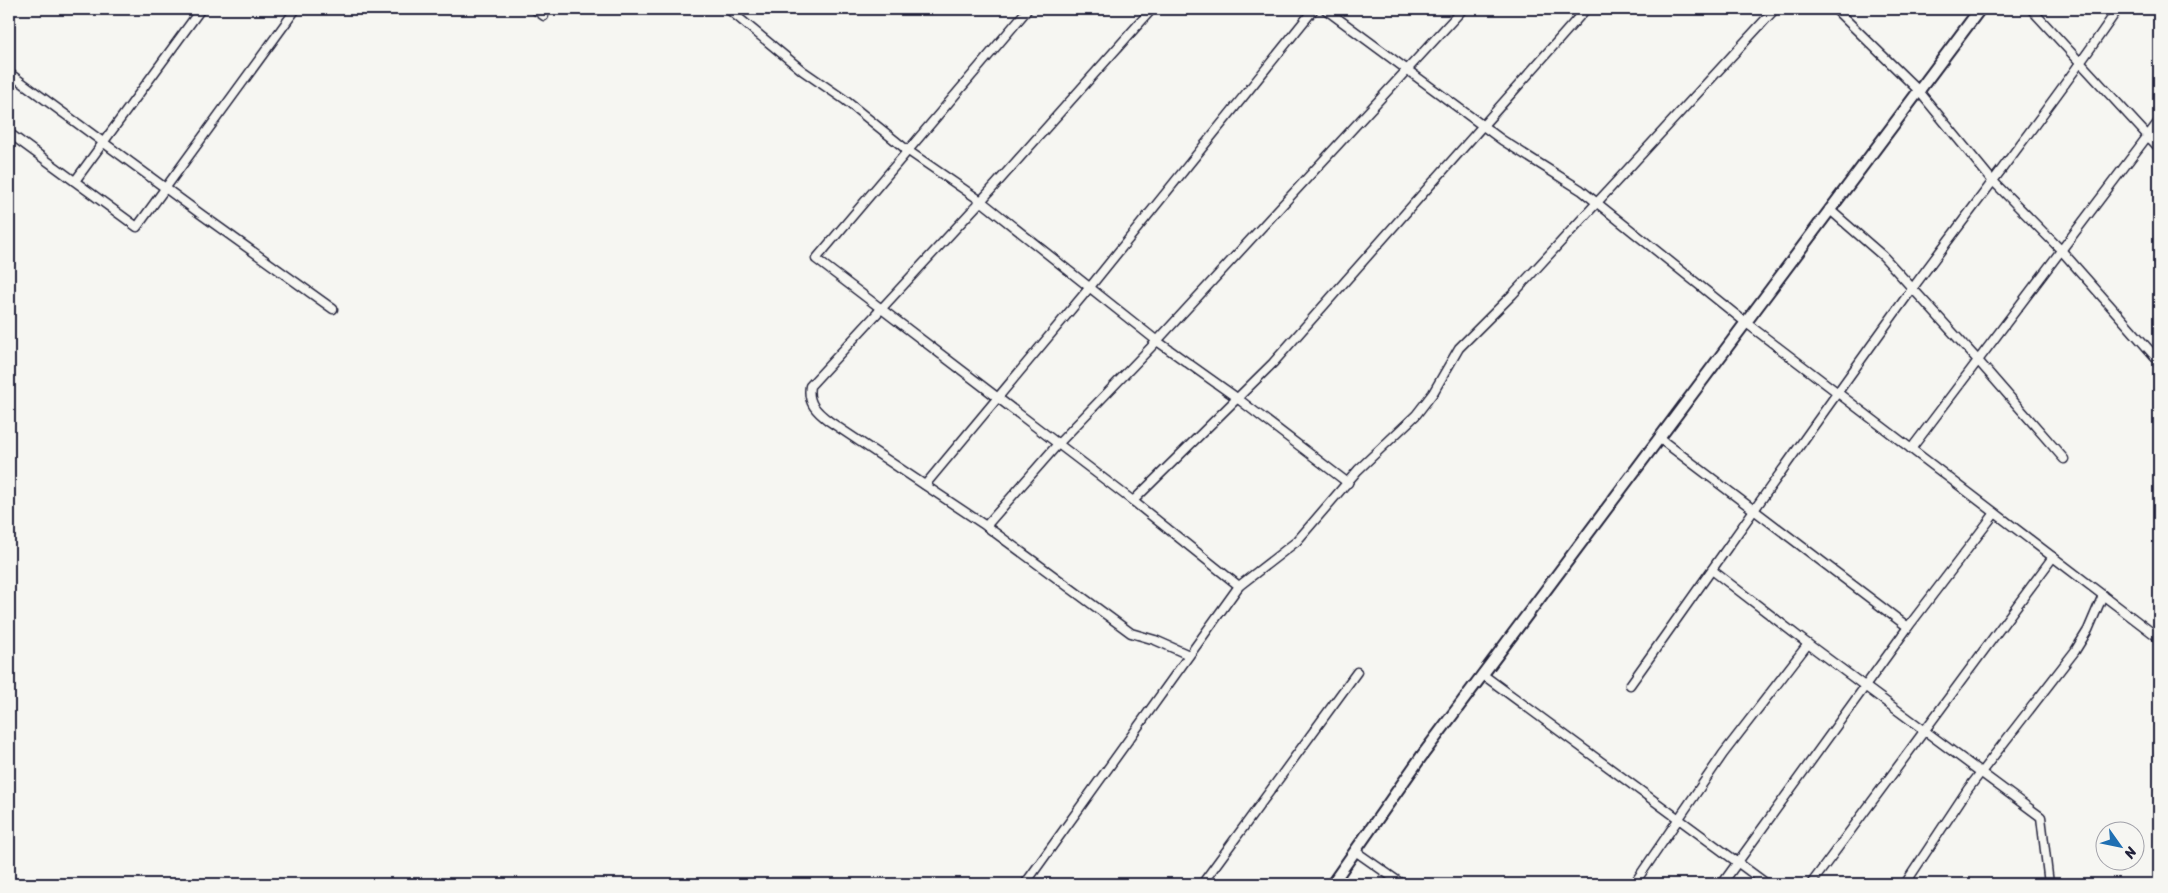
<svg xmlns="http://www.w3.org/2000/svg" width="2168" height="893" viewBox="0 0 2168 893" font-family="Sriracha,sans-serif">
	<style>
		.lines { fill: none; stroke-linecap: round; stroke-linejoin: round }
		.street-casing { stroke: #22223b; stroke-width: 11 }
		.secondary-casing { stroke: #22223b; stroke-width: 14 }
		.street { stroke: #f6f6f2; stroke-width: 8 }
		.secondary { stroke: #f6f6f2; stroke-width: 10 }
	</style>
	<rect width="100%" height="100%" fill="#f6f6f2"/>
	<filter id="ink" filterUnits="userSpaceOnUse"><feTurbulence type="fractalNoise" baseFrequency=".02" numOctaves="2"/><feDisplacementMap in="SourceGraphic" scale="10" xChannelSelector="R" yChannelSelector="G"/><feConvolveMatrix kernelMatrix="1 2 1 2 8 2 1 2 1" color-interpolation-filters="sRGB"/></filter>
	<g filter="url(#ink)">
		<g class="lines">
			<!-- street casing -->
			<g class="street-casing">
				<g id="street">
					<path d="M534 9 544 16"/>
					<path d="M728 9 803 71 845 100 907 150 981 201 1157 341 1237 398 1348 483"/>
					<path d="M1028 9 816 259 1133 501 1239 586 1297 541 1358 470 1416 415 1433 393 1459 348 1512 295 1775 9"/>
					<path d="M1152 9 981 201 810 386C807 403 817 412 829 421L986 526 1131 633 1155 640 1189 655"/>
					<path d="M1325 9 1502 140 1581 190 1745 322 2159 638"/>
					<path d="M1835 9 1918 90 1991 179 2061 250 2159 361"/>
					<path d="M2031 9 2159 148"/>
					<path d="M9 73 202 215 333 309"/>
					<path d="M9 133 137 227 296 9"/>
					<path d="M75 181 201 9"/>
					<path d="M1829 209 1883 256 1975 357 2064 459"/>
					<path d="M1659 438 1908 627"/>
					<path d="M1911 449 2159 121"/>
					<path d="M925 485 1090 287 1314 9"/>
					<path d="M1133 501 1273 363 1586 9"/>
					<path d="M986 526 1058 444 1157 341 1463 9"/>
					<path d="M1712 570 1808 644 2041 817 2049 884"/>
					<path d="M1482 674 1767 884"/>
					<path d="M1630 685C1724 553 1817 420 1912 289 1981 196 2053 104 2118 9"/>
					<path d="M1355 851 1402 884"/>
					<path d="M1025 884 1239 586"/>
					<path d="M1202 884 1357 672"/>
					<path d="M1634 884 1723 754 1808 644"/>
					<path d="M1722 884 1908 627 1995 513"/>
					<path d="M1811 884 2053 557"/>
					<path d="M1905 884 1968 789 2075 651 2088 630 2103 595"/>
				</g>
			</g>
			<!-- secondary casing -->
			<g class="secondary-casing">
				<path id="secondary" d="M1332 884 1421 757 1980 9"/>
			</g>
			<!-- street -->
			<use href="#street" class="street"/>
			<!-- secondary -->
			<use href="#secondary" class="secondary"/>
		</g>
	</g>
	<!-- margin -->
	<rect width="2168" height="893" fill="none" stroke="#f6f6f2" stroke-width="30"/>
	<rect x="15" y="15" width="2138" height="863" fill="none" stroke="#22223b" stroke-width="2" filter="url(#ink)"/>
	<!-- north arrow -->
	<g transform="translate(2120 846) rotate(123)"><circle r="24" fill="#f6f6f2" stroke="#a1a1a9"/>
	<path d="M0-4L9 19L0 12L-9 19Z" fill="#1f6fb2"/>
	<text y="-8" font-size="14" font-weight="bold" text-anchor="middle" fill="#22223b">N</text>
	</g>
</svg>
